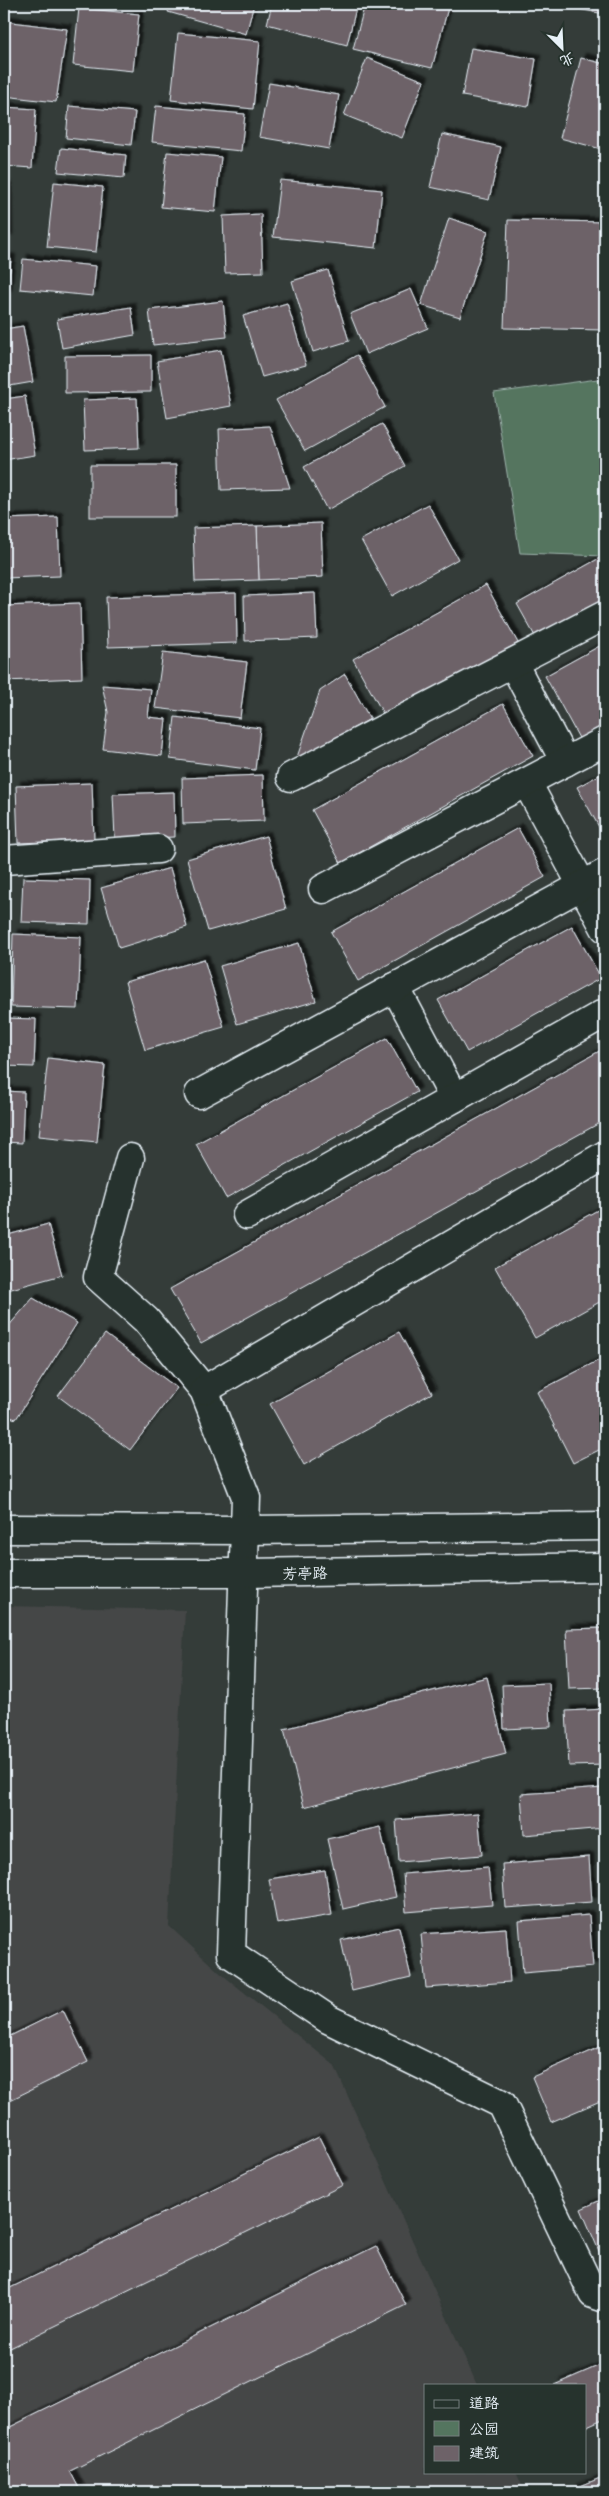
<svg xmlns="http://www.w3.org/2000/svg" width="609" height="2496" viewBox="0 0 609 2496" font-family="'Playpen Sans','LXGW WenKai TC',sans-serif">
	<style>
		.built { fill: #454747 }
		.green { fill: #54755f; stroke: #9eb3ac }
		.building { fill: #6d6268; stroke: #e8f1f8; filter: url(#shadow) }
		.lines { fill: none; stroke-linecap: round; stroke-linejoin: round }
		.minor-casing { stroke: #e8f1f8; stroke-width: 31 }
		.minor { stroke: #26332d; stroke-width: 28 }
		.labels { text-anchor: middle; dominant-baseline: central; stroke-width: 4; stroke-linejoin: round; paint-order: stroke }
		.street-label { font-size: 15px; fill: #e8f1f8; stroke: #26332d }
	</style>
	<defs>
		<filter id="shadow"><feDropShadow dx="4.5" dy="-4.5" stdDeviation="1" flood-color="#0009"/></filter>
	</defs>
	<rect width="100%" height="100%" fill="#343c39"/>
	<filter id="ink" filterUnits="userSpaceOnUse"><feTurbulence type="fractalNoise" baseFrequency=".02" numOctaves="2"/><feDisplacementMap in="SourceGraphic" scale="10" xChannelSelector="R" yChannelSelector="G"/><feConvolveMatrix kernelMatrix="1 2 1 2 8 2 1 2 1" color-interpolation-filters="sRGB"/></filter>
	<g filter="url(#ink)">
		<!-- built -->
		<path class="built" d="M4 1606 185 1610 169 1926 219 1972 334 2065 477 2385H425V2472H516L525 2492H4Z"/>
		<!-- green -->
		<path class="green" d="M605 378V556L520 553 494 393Z"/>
		<!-- building -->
		<g class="building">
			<path d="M170 4H254L246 34 168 12Z"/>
			<path d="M272 4H357L347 45 267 24Z"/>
			<path d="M365 4H449L432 68 353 49Z"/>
			<path d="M572 4H605V14L572 8Z"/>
			<path d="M79 8 139 14 133 71 73 65Z"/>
			<path d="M4 21 67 29 56 102 4 96Z"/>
			<path d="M178 33 260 41 253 109 171 100Z"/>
			<path d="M471 48 536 59 528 107 462 96Z"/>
			<path d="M367 58 424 81 402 138 344 115Z"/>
			<path d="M581 58 605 64V150L560 138Z"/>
			<path d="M269 83 339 95 329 149 259 137Z"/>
			<path d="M69 106 135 112 131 145 66 138Z"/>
			<path d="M156 106 245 114 241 151 152 142Z"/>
			<path d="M4 107 36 109 32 168 4 166Z"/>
			<path d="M442 134 501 147 489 200 430 187Z"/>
			<path d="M61 148 126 155 124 178 58 172Z"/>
			<path d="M167 152 221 157 215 212 161 207Z"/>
			<path d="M280 180 382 190 376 248 273 237Z"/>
			<path d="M54 182 103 187 96 252 47 247Z"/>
			<path d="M4 187H7L8 239H4Z"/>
			<path d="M261 214 263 272 225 273 223 216Z"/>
			<path d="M449 218 488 231 460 317 421 305Z"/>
			<path d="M508 220 605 222V330L504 328Z"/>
			<path d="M4 258 11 259 7 295H4Z"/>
			<path d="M23 259 96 266 93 296 20 289Z"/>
			<path d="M328 270 349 341 313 352 292 281Z"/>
			<path d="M411 289 428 328 366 354 350 314Z"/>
			<path d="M223 301 227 337 153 345 149 310Z"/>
			<path d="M287 303 306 365 262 377 243 316Z"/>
			<path d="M131 307 135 335 62 348 57 319Z"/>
			<path d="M23 326 33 382 4 387V329Z"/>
			<path d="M221 350 231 406 167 418 157 361Z"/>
			<path d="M151 355V392L65 393V356Z"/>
			<path d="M357 355 385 407 305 451 276 400Z"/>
			<path d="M25 396 35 455 4 460V399Z"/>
			<path d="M137 398 139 448 85 450 83 400Z"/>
			<path d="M382 424 405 466 327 510 304 467Z"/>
			<path d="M270 426 290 488 221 490 219 429Z"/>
			<rect x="90" y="465" width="86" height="52"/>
			<path d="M428 504 458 559 392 596 361 540Z"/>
			<path d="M58 517 60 576 4 578V519Z"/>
			<path d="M321 523 323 577 259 580 257 526Z"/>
			<path d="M257 526 259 580 195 582 193 528Z"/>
			<path d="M605 555V600L536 638 517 604Z"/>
			<path d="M486 585 518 643 385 717 353 659Z"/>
			<path d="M236 593 237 643 108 647 106 597Z"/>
			<path d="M315 593 317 638 245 641 244 596Z"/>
			<path d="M80 603 82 678 4 681V606Z"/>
			<path d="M605 643V726L580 740 545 676Z"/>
			<path d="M163 652 247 662 240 718 155 708Z"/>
			<path d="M345 674 370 719 296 760 320 691Z"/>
			<path d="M102 685 151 689 148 717 166 719 162 756 103 749 108 712Z"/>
			<path d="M503 704 533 756 341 863 312 810Z"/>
			<path d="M175 717 260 728 255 770 170 759Z"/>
			<path d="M605 772V838L577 787Z"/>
			<path d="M263 775 264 821 183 824 182 778Z"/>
			<path d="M92 783 94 840 18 843 16 786Z"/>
			<path d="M4 787 7 845H4Z"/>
			<path d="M174 792 175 837 115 839 113 794Z"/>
			<path d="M518 828 545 877 358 981 331 932Z"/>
			<path d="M266 836 286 909 208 931 187 859Z"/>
			<path d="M170 868 187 927 119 948 101 888Z"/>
			<path d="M23 878 90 880 89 924 21 922Z"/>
			<path d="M572 926 601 978 467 1052 438 1000Z"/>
			<path d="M13 934 81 937 78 1009 11 1007Z"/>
			<path d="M299 943 316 1001 237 1024 220 966Z"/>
			<path d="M204 959 224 1027 145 1050 125 982Z"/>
			<path d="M5 1018 36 1019 34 1067 4 1066Z"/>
			<path d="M387 1038 417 1092 226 1198 196 1144Z"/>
			<path d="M605 1048V1120L201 1343 170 1289Z"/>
			<path d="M48 1058 105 1065 97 1142 39 1136Z"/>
			<path d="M4 1091 24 1092 22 1143 4 1142Z"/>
			<path d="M605 1206V1299L535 1338 495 1267Z"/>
			<path d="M48 1224 62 1275 4 1291V1236Z"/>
			<path d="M33 1298 77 1323 16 1419 4 1415V1328L6 1329Z"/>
			<path d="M399 1332 432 1393 304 1465 270 1404Z"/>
			<path d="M105 1334 177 1388 130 1450 58 1396Z"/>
			<path d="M605 1357V1447L573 1463 537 1392Z"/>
			<path d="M605 1628V1688L569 1689 566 1629Z"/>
			<path d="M487 1677 506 1754 304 1807 284 1729Z"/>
			<path d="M549 1683 551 1727 504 1729 502 1685Z"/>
			<path d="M605 1709V1765L569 1766 566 1711Z"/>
			<path d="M603 1788 605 1828 524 1835 521 1794Z"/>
			<path d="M478 1813 482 1855 399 1862 396 1820Z"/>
			<path d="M380 1827 396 1897 343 1909 327 1839Z"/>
			<path d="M589 1857 592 1902 505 1908 502 1864Z"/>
			<path d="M488 1867 492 1905 406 1912 403 1874Z"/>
			<path d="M325 1870 332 1915 277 1924 269 1879Z"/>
			<path d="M589 1915 593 1967 523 1973 519 1921Z"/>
			<path d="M600 1921H605V1972L604 1973Z"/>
			<path d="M399 1927 411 1977 352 1991 341 1940Z"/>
			<path d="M506 1928 510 1982 426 1988 421 1934Z"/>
			<path d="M63 2010 88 2062 4 2103V2039Z"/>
			<path d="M605 2045V2099L551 2122 532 2077Z"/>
			<path d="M319 2137 343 2185 4 2351V2291Z"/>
			<path d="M605 2198V2265L581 2209Z"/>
			<path d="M376 2246 406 2305 70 2471 81 2492H4V2430Z"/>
			<path d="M605 2363V2418L585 2427V2385H554Z"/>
			<path d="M605 2476V2492H574L573 2489Z"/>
		</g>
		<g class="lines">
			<!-- minor casing -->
			<g class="minor-casing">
				<g id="minor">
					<path d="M513 663 565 762"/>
					<path d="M291 777 605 615"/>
					<path d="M527 783 605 928"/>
					<path d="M4 860 158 849"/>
					<path d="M323 889 605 741"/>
					<path d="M395 987 454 1098"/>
					<path d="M199 1094 605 873"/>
					<path d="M130 1158 98 1277 146 1320 204 1390 246 1497 231 1954 328 2019 502 2104 593 2294 605 2298"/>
					<path d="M247 1215 605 1013"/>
					<path d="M204 1390 605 1155"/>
					<path d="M4 1529 245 1530 605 1526"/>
					<path d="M4 1573H243L605 1567"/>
				</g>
			</g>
			<!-- minor -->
			<use href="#minor" class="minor"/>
		</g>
	</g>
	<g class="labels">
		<!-- street labels -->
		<g class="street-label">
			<text transform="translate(305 1572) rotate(-1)">芳亭路</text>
		</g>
	</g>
	<!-- margin -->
	<rect width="609" height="2496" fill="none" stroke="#26332d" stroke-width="20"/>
	<rect x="10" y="10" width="589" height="2476" fill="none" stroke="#e8f1f8" stroke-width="2" filter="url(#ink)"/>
	<!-- legend -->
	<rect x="424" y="2384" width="162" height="90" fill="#26332d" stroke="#747f7e"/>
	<rect x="434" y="2400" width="25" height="8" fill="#26332d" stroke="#747f7e"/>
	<text x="469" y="2408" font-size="15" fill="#e8f1f8">道路</text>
	<rect x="434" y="2421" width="25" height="15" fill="#54755f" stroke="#747f7e"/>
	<text x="469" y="2434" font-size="15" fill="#e8f1f8">公园</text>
	<rect x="434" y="2446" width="25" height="15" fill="#6d6268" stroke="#747f7e"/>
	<text x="469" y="2458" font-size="15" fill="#e8f1f8">建筑</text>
	<!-- north arrow -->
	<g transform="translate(562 48) rotate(156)" stroke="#26332d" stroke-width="4" paint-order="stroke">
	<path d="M0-4L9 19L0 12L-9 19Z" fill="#e8f1f8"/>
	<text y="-8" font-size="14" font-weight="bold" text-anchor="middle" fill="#e8f1f8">北</text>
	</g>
</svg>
